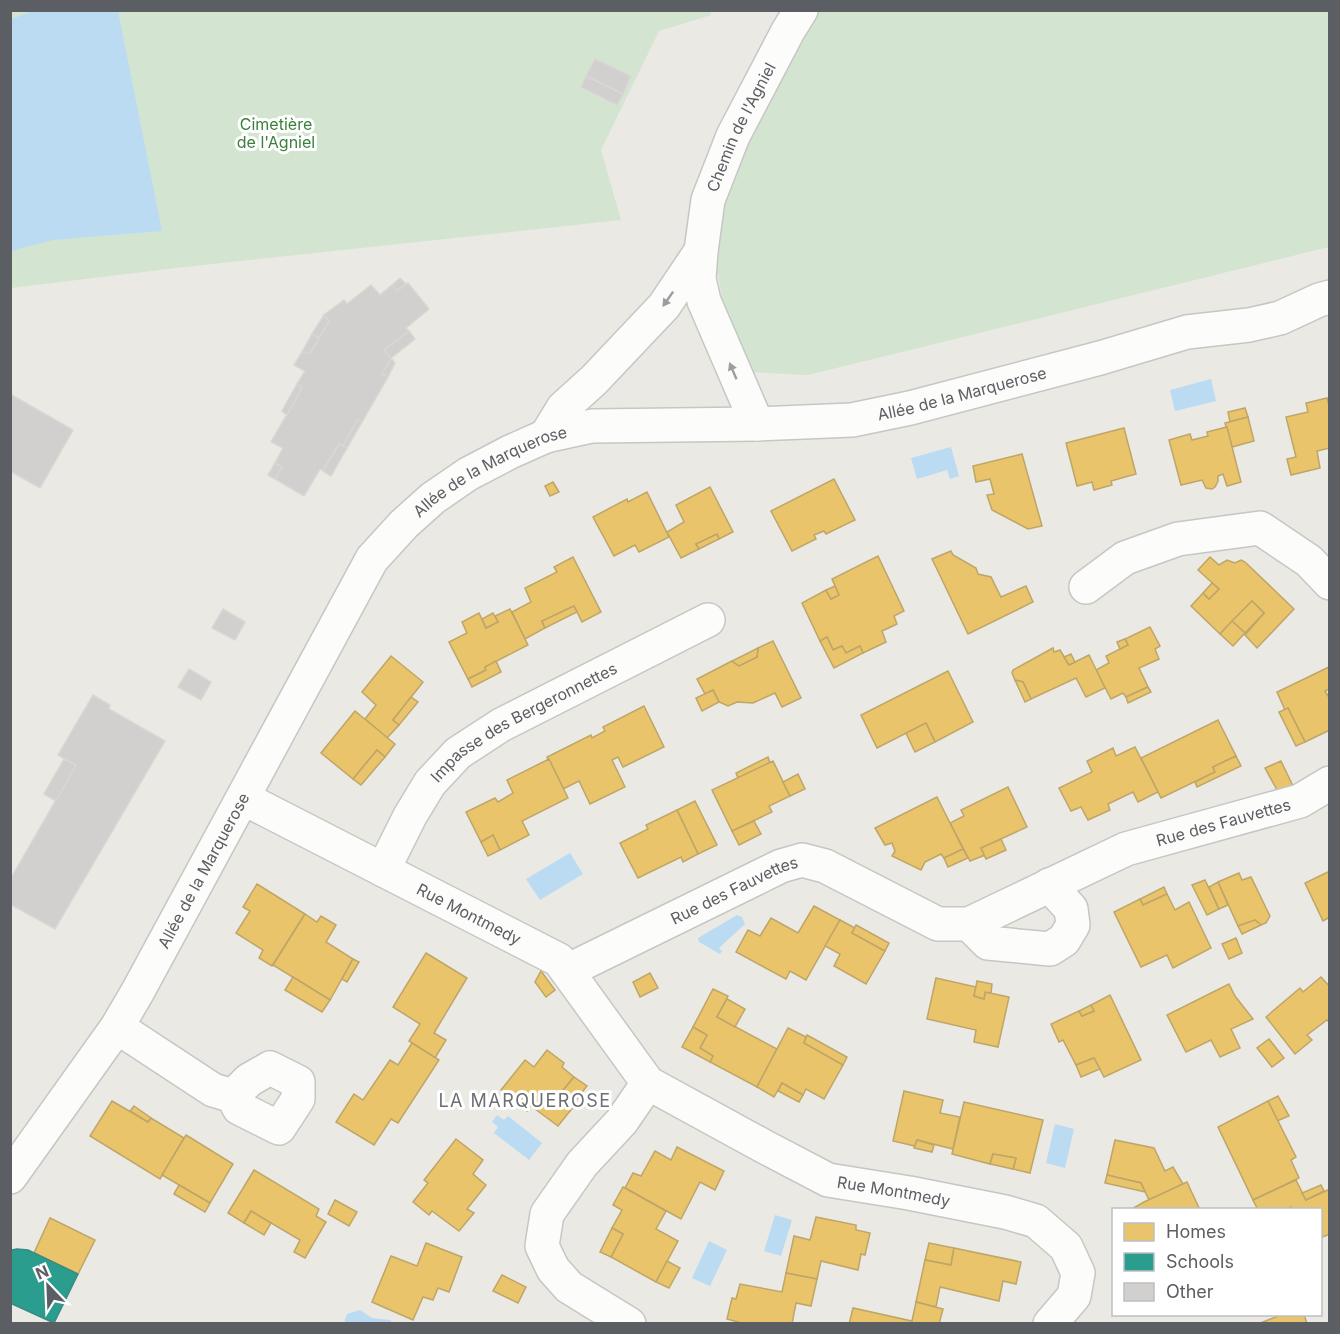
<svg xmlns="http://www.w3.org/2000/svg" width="1340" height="1334" viewBox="0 0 1340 1334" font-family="Inter,sans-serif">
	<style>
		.green { fill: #d3e5d0 }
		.water { fill: #badbf2 }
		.homes { fill: #e9c46a; stroke: #bea568; stroke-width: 1.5 }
		.schools { fill: #2a9d8f; stroke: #398a82; stroke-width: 1.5 }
		.building { fill: #d1d0ce; stroke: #d9d7d4; stroke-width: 1.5 }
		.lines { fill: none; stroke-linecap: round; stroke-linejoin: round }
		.minor-casing { stroke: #c6c6c5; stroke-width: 36 }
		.minor { stroke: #fcfcfb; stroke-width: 33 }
		.oneway { fill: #9b9d9f }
		.labels { text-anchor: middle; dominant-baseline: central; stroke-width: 6; stroke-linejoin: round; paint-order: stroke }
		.park-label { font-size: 16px; fill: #3b813d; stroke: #fff }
		.street-label { font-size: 16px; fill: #5b5e62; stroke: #fff }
		.neighbourhood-label { font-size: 18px; letter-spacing: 1.5px; fill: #6c7074; stroke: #fff }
	</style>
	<rect width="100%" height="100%" fill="#eae9e4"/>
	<!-- green -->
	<g class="green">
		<path d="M710 10 711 15 659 31 601 150 621 220 176 268 11 288 10 11Z"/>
		<path d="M815 11H1329V247L808 375 747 372 722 297 716 264 720 211 771 82Z"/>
	</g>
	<!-- water -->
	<g class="water">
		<path d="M37 10 118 11 162 231 53 240 11 251V19Z"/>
		<path d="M1211 379 1216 401 1175 411 1170 390Z"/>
		<path d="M951 447 959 476 950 479 947 470 917 479 911 458Z"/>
		<path d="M570 853 583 874 540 900 526 879Z"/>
		<path d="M737 915 742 917 745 924 719 948 722 951 720 954 699 942 698 938Z"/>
		<path d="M497 1115 504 1120 508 1116 542 1143 529 1160 494 1133 498 1127 492 1122Z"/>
		<path d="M1055 1124 1074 1129 1065 1168 1046 1163Z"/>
		<path d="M775 1215 792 1220 781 1256 764 1251Z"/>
		<path d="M709 1241 727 1250 710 1286 692 1278Z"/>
		<path d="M360 1310 372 1318 390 1320 393 1323H344L347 1314Z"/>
	</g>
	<!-- homes -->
	<g class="homes">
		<path d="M1327 398 1330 409V448L1317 451 1320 468 1291 475 1287 459 1296 457 1286 417 1308 412 1306 403Z"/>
		<path d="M1245 408 1248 417 1230 422 1228 412Z"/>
		<path d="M1248 417 1254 441 1232 447 1225 423Z"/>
		<path d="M1227 427 1241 482 1227 486 1223 474 1218 476V481L1215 487 1212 489 1206 488 1202 480 1181 485 1169 440 1190 434 1192 440 1208 436 1207 432Z"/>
		<path d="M1124 428 1136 474 1111 481 1112 485 1094 490 1092 482 1077 486 1066 443Z"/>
		<path d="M1022 454 1042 526 1028 529 992 510 987 495 994 494 990 479 976 482 973 466Z"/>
		<path d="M834 479 855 520 826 534 824 531 814 535 816 539 792 551 771 511Z"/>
		<path d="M553 482 559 492 550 496 545 486Z"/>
		<path d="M710 487 733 532 719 539 717 534 696 544 699 549 681 558 667 532 684 522 676 505Z"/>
		<path d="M647 492 669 537 639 552 635 545 614 556 593 517 627 499 628 502Z"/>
		<path d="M717 534 719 539 699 549 696 544Z"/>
		<path d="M951 551 953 555 976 568 978 574 991 577 1001 597 1026 586 1033 602 968 634 932 559Z"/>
		<path d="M878 556 904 611 894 616 897 624 882 631 886 642 863 653 860 646 846 653 842 646 833 650 827 637 820 641 802 603 826 590 831 599 839 595 832 579Z"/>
		<path d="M573 557 601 612 582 622 574 606 542 621 545 628 525 639 512 612 531 602 525 588 557 572 554 567Z"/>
		<path d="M1210 557 1219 565 1227 560 1235 563 1241 560 1245 562 1294 609 1257 648 1245 635 1264 613 1252 601 1220 634 1191 606 1203 593 1209 599 1219 589 1198 570Z"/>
		<path d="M1212 583 1219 589 1209 599 1203 593Z"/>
		<path d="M835 586 839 595 831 599 826 590Z"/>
		<path d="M1252 601 1264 613 1245 633 1232 621Z"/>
		<path d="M574 606 577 612 545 628 542 621Z"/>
		<path d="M510 609 528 645 485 667 486 670 468 679 449 642 467 633 462 622 479 613 486 628 498 622 495 616Z"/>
		<path d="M493 613 498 622 486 628 482 619Z"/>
		<path d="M1232 621 1245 633 1233 646 1220 634Z"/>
		<path d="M1150 627 1160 646 1155 649 1159 659 1139 668 1148 687 1126 697 1123 693 1111 699 1096 670 1109 663 1106 656 1128 645 1125 639Z"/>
		<path d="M827 637 833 650 842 646 846 653 860 646 863 653 834 668 820 641Z"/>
		<path d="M1125 639 1128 645 1120 649 1117 642Z"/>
		<path d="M773 641 801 698 782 707 775 693 753 703 737 702 728 706 719 702 713 690 705 694 697 679 732 661 739 666 757 657 758 648Z"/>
		<path d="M758 648 757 657 739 666 732 661Z"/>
		<path d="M1053 648 1054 652 1060 650 1069 665 1089 655 1105 688 1086 697 1076 678 1031 699 1023 682 1015 680 1012 673 1013 670Z"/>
		<path d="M1071 654 1075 662 1069 665 1064 657Z"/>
		<path d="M391 656 423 682 393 720 399 725 387 738 365 719 376 705 362 692Z"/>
		<path d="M496 661 501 672 472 687 468 679 486 670 485 667Z"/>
		<path d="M1329 667 1330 689 1325 691 1330 699V730L1305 742 1288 708 1285 710 1277 692Z"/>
		<path d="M948 671 973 722 935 742 926 723 877 748 861 715Z"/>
		<path d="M1015 680 1023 682 1031 699 1025 702Z"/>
		<path d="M1148 687 1151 692 1128 703 1126 697Z"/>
		<path d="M713 690 719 702 702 711 696 698Z"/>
		<path d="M411 697 418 702 399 725 393 720Z"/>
		<path d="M644 706 664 747 623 767 618 757 612 760 625 787 590 804 579 781 563 789 547 757 591 735 592 738 605 731 603 727Z"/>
		<path d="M1288 708 1305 742 1296 746 1279 712Z"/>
		<path d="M355 711 395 744 385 757 377 750 353 779 321 753Z"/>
		<path d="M1218 720 1236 756 1213 767 1215 772 1161 798 1141 758Z"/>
		<path d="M926 723 935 742 915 752 906 733Z"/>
		<path d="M1135 747 1158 792 1138 802 1133 792 1108 804 1110 810 1088 820 1081 807 1071 811 1059 788 1092 772 1087 761 1113 748 1116 756Z"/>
		<path d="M377 750 385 757 361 785 353 779Z"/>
		<path d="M1236 756 1241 766 1197 787 1195 782 1215 772 1213 767Z"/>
		<path d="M768 757 770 763 738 778 736 773Z"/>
		<path d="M549 759 568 798 522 821 529 835 500 850 493 835 481 842 466 812 495 798 498 802 513 793 507 780Z"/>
		<path d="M773 761 790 796 769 806 772 812 732 831 712 790Z"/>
		<path d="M1281 761 1293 786 1277 790 1265 768Z"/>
		<path d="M798 774 805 789 790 796 783 782Z"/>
		<path d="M1008 787 1027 827 981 848 985 855 970 861 950 823 964 816 961 810Z"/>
		<path d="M937 797 963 849 944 858 941 854 925 862 921 870 892 856 895 851 892 843 885 845 875 828Z"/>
		<path d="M695 801 717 845 698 854 677 810Z"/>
		<path d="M677 810 698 854 683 862 681 857 638 878 620 843 648 829 646 825Z"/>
		<path d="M754 821 761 834 739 845 732 831Z"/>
		<path d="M493 835 500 850 488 856 481 842Z"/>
		<path d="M1001 839 1006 850 986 859 981 848Z"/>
		<path d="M963 849 968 858 948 867 944 858Z"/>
		<path d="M1330 871V917L1323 921 1305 883Z"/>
		<path d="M1239 873 1242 880 1251 877 1268 912 1270 916 1266 923 1261 925 1255 920 1238 926 1218 882Z"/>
		<path d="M1205 880 1219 909 1207 915 1192 885Z"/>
		<path d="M1218 882 1228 905 1219 909 1209 887Z"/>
		<path d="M257 884 305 914 272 966 259 958 263 950 236 933 250 911 243 907Z"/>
		<path d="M1164 887 1167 894 1143 905 1140 899Z"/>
		<path d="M1167 894 1175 910 1189 902 1211 948 1173 968 1167 955 1141 967 1114 912 1140 899 1143 905Z"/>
		<path d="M814 906 840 920 806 980 790 971 786 979 736 952 748 930 760 936 771 918 798 933Z"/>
		<path d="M305 914 317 922 321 916 336 925 326 942 353 959 330 1000 273 965Z"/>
		<path d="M840 920 855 928 852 933 885 951 866 984 834 966 840 954 825 946Z"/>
		<path d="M1255 920 1261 925 1242 934 1238 926Z"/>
		<path d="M856 925 889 943 885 951 852 933Z"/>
		<path d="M1236 938 1242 953 1229 959 1222 944Z"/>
		<path d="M426 953 467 978 434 1033 446 1040 435 1058 409 1041 420 1024 393 1007Z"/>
		<path d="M353 959 359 962 347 982 342 979Z"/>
		<path d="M541 971 555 990 546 997 535 982Z"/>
		<path d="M650 973 658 988 640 997 633 982Z"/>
		<path d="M293 977 330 1000 322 1012 285 990Z"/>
		<path d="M1321 977 1330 987V1023L1327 1020 1307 1035 1312 1040 1295 1054 1266 1017 1300 988 1303 992Z"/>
		<path d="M936 978 976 987 974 996 984 999 985 992 1009 997 998 1047 974 1042 976 1030 927 1019Z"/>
		<path d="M977 981 992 984 991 993 985 992 984 999 974 996Z"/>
		<path d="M1229 984 1235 996 1253 1019 1231 1029 1240 1048 1220 1057 1211 1040 1186 1052 1167 1015Z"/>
		<path d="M713 989 728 996 717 1017 777 1049 757 1087 710 1062 713 1056 700 1048 707 1035 693 1027Z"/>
		<path d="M1110 995 1141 1060 1104 1077 1094 1058 1076 1065 1063 1040 1059 1042 1051 1024 1079 1011 1082 1016 1094 1011 1091 1005Z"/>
		<path d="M727 999 745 1009 735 1027 717 1017Z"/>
		<path d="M1091 1005 1094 1011 1082 1016 1079 1011Z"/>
		<path d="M693 1027 707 1035 700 1048 713 1056 710 1062 682 1047Z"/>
		<path d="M788 1028 806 1037 804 1043 843 1065 824 1099 806 1089 803 1095 782 1083 774 1097 757 1087Z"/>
		<path d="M807 1035 847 1057 843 1065 804 1043Z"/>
		<path d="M1269 1039 1284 1058 1272 1067 1257 1048Z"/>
		<path d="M412 1043 439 1060 398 1123 391 1119 374 1145 336 1122 354 1094 363 1100 390 1060 398 1065Z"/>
		<path d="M547 1050 564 1063 562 1067 574 1077 560 1094 574 1106 558 1126 531 1106 527 1111 501 1090 525 1060 534 1067Z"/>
		<path d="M1094 1058 1100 1069 1081 1077 1076 1065Z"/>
		<path d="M574 1077 587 1086 573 1104 560 1094Z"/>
		<path d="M782 1083 803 1095 799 1102 778 1091Z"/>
		<path d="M904 1091 943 1100 940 1113 960 1117 953 1149 917 1140 915 1146 893 1141Z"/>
		<path d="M1278 1096 1289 1116 1277 1121 1268 1101Z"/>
		<path d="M112 1101 148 1122 151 1118 184 1138 160 1179 90 1136Z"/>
		<path d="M1268 1101 1296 1157 1291 1160 1299 1178 1253 1200 1218 1127Z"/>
		<path d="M964 1102 1043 1120 1030 1173 1013 1169 1016 1158 993 1154 990 1164 952 1154Z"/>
		<path d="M134 1106 151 1118 148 1122 130 1111Z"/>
		<path d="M186 1135 233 1164 210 1203 162 1175Z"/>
		<path d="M456 1139 483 1160 473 1174 486 1185 467 1209 474 1213 459 1231 432 1211 429 1215 413 1202 428 1183 424 1180Z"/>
		<path d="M917 1140 934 1145 932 1152 914 1148Z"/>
		<path d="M1115 1140 1154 1148 1165 1171 1173 1167 1183 1184 1149 1200 1141 1183 1107 1175Z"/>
		<path d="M677 1147 724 1171 715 1190 700 1182 681 1219 625 1188 633 1173 641 1176 655 1151 671 1160Z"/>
		<path d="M993 1154 1016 1158 1013 1169 990 1164Z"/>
		<path d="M254 1170 319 1209 316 1216 326 1222 305 1258 294 1252 300 1240 251 1211 244 1223 228 1213Z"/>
		<path d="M1107 1175 1141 1183 1145 1192 1105 1183Z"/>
		<path d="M1296 1180 1306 1200 1330 1189V1234L1320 1238V1210H1292L1291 1207 1287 1210H1258L1253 1200Z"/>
		<path d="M1187 1182 1200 1210H1130L1144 1202Z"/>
		<path d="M179 1185 210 1203 205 1212 174 1194Z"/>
		<path d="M1321 1185 1324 1191 1306 1200 1302 1193Z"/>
		<path d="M623 1187 666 1211 656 1229 678 1241 656 1282 611 1257 623 1234 612 1228 622 1210 613 1205Z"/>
		<path d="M335 1200 357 1212 349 1226 328 1214Z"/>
		<path d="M251 1211 271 1223 264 1235 244 1223Z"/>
		<path d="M816 1217 856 1225V1230L870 1233 865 1255 861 1254 858 1270 821 1261 817 1279 786 1273 794 1236 810 1240Z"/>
		<path d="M50 1218 95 1240 78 1274 34 1253Z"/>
		<path d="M612 1228 623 1234 611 1257 600 1252Z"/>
		<path d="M426 1243 462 1257 449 1292 438 1288 433 1300 423 1297 413 1320 372 1302 391 1256 417 1266Z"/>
		<path d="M929 1243 954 1248 951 1265 925 1260Z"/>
		<path d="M954 1248 1021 1262 1016 1284 1003 1281 999 1301 940 1287 936 1307 916 1302 925 1260 951 1265Z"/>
		<path d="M667 1261 680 1268 669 1288 656 1282Z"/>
		<path d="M786 1273 817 1279 811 1306 796 1303 792 1324H745L727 1319 732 1298 736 1299 740 1284 782 1292Z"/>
		<path d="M502 1275 526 1287 518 1303 493 1291Z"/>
		<path d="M916 1302 943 1309 939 1324H849L853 1308 912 1321Z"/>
		<path d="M1283 1314H1304L1307 1324H1258Z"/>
	</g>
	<!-- schools -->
	<path class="schools" d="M17 1249 28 1250 78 1274 54 1323 10 1303V1253L12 1250Z"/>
	<!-- building -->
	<g class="building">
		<path d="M595 59 631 76 623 94 586 76Z"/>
		<path d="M586 76 623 94 617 105 581 87Z"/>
		<path d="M400 278 406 284 397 291 392 285Z"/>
		<path d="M408 283 429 309 406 328 409 331 384 350 391 358 382 374 388 377 362 422 358 419 343 446 339 444 323 471 320 469 304 496 275 479 282 467 275 463 283 448 271 442 302 388 297 384 305 371 294 365 302 352 310 353 329 321 324 315 344 300 347 304 371 285 380 295 392 285 397 291Z"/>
		<path d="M324 315 329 321 319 338 312 334Z"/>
		<path d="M409 331 415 339 391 358 384 350Z"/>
		<path d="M312 334 319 338 310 353 302 352Z"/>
		<path d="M391 358 395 363 388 377 382 374Z"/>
		<path d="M297 384 302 388 287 415 282 411Z"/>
		<path d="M10 394 73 430 40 488 10 471Z"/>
		<path d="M358 419 362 422 347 448 343 446Z"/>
		<path d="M339 444 347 448 331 476 323 471Z"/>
		<path d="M275 463 282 467 275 479 268 475Z"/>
		<path d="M223 609 245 622 235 640 212 628Z"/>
		<path d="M189 669 211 682 201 700 178 687Z"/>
		<path d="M93 695 110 705 109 709 165 741 55 929 10 904V880L76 765 58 755Z"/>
		<path d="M64 759 76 765 56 801 44 794Z"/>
	</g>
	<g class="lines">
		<!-- minor casing -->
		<g class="minor-casing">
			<g id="minor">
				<path id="s1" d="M757 424 704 301 699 279 701 251 708 200 733 136 788 31 801 10"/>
				<path d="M546 436 563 408 594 380 664 306 701 251"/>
				<path d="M1086 587 1125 558 1178 539 1260 528 1309 561 1330 583"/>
				<path id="s2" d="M243 798 559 960 648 1083 765 1147 828 1180 909 1193 1005 1212 1036 1221 1066 1247 1078 1273 1074 1296 1050 1324"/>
				<path id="s3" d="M383 870 410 816 430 783 458 753 501 725 708 620"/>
				<path d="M969 924 988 943 1050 949 1064 940 1073 925 1071 909 1049 885"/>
				<path id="s4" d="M567 971 781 866 802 860 825 866 938 924H969L1126 849 1300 801 1330 783"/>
				<path d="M117 1027 213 1090 233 1096 239 1108 279 1128 298 1099V1082L270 1068 249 1080 233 1096"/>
				<path id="s5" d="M10 1177 117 1027 138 991 372 559 404 524 433 498 468 474 510 452 546 436 592 426 757 424 852 420 910 408 1100 358 1187 332 1249 325 1280 318 1319 300 1330 297"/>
				<path d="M629 1324 569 1287 553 1269 542 1246 547 1214 582 1164 622 1121 648 1083"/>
			</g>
		</g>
		<!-- minor -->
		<use href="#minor" class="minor"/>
	</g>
	<!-- one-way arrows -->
	<defs><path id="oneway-solid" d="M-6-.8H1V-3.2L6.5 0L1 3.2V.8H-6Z" transform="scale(1.5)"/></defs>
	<g class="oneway">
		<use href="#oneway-solid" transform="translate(668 299) rotate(125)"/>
		<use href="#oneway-solid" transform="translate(733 371) rotate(-113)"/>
	</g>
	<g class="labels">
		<!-- park labels -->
		<g class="park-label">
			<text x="276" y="124">Cimetière<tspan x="276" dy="18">de l'Agniel</tspan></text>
		</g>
		<!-- street labels -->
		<g class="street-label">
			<text stroke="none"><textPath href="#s1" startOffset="316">Chemin de l'Agniel</textPath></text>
			<text stroke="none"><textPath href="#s5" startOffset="1353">Allée de la Marquerose</textPath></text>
			<text stroke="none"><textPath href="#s5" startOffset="867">Allée de la Marquerose</textPath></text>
			<text stroke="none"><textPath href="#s3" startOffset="212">Impasse des Bergeronnettes</textPath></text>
			<text stroke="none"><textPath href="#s4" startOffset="717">Rue des Fauvettes</textPath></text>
			<text stroke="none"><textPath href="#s5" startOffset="363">Allée de la Marquerose</textPath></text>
			<text stroke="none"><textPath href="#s4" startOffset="186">Rue des Fauvettes</textPath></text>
			<text stroke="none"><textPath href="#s2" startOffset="254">Rue Montmedy</textPath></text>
			<text stroke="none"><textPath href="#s2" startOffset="778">Rue Montmedy</textPath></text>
		</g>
		<!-- neighbourhood labels -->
		<g class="neighbourhood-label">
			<text x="525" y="1100">LA MARQUEROSE</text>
		</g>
	</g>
	<!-- border -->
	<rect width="1340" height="1334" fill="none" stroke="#5b5e62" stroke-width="24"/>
	<!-- legend -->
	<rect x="1112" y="1208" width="210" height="108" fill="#ffffff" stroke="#bdbfc0" stroke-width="1.5"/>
	<rect x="1124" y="1223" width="30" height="18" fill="#e9c46a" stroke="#bdbfc0" stroke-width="1.5"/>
	<text x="1166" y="1238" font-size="18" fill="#5b5e62">Homes</text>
	<rect x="1124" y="1253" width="30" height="18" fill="#2a9d8f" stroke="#bdbfc0" stroke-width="1.5"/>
	<text x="1166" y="1268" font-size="18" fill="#5b5e62">Schools</text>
	<rect x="1124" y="1283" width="30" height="18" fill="#d1d0ce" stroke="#bdbfc0" stroke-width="1.5"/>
	<text x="1166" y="1298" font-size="18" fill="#5b5e62">Other</text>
	<!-- north arrow -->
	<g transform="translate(48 1286) rotate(337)" stroke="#ffffff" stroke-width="4.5" paint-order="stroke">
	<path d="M0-4.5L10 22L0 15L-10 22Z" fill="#5b5e62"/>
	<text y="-9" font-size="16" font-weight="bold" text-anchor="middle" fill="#5b5e62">N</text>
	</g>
</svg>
